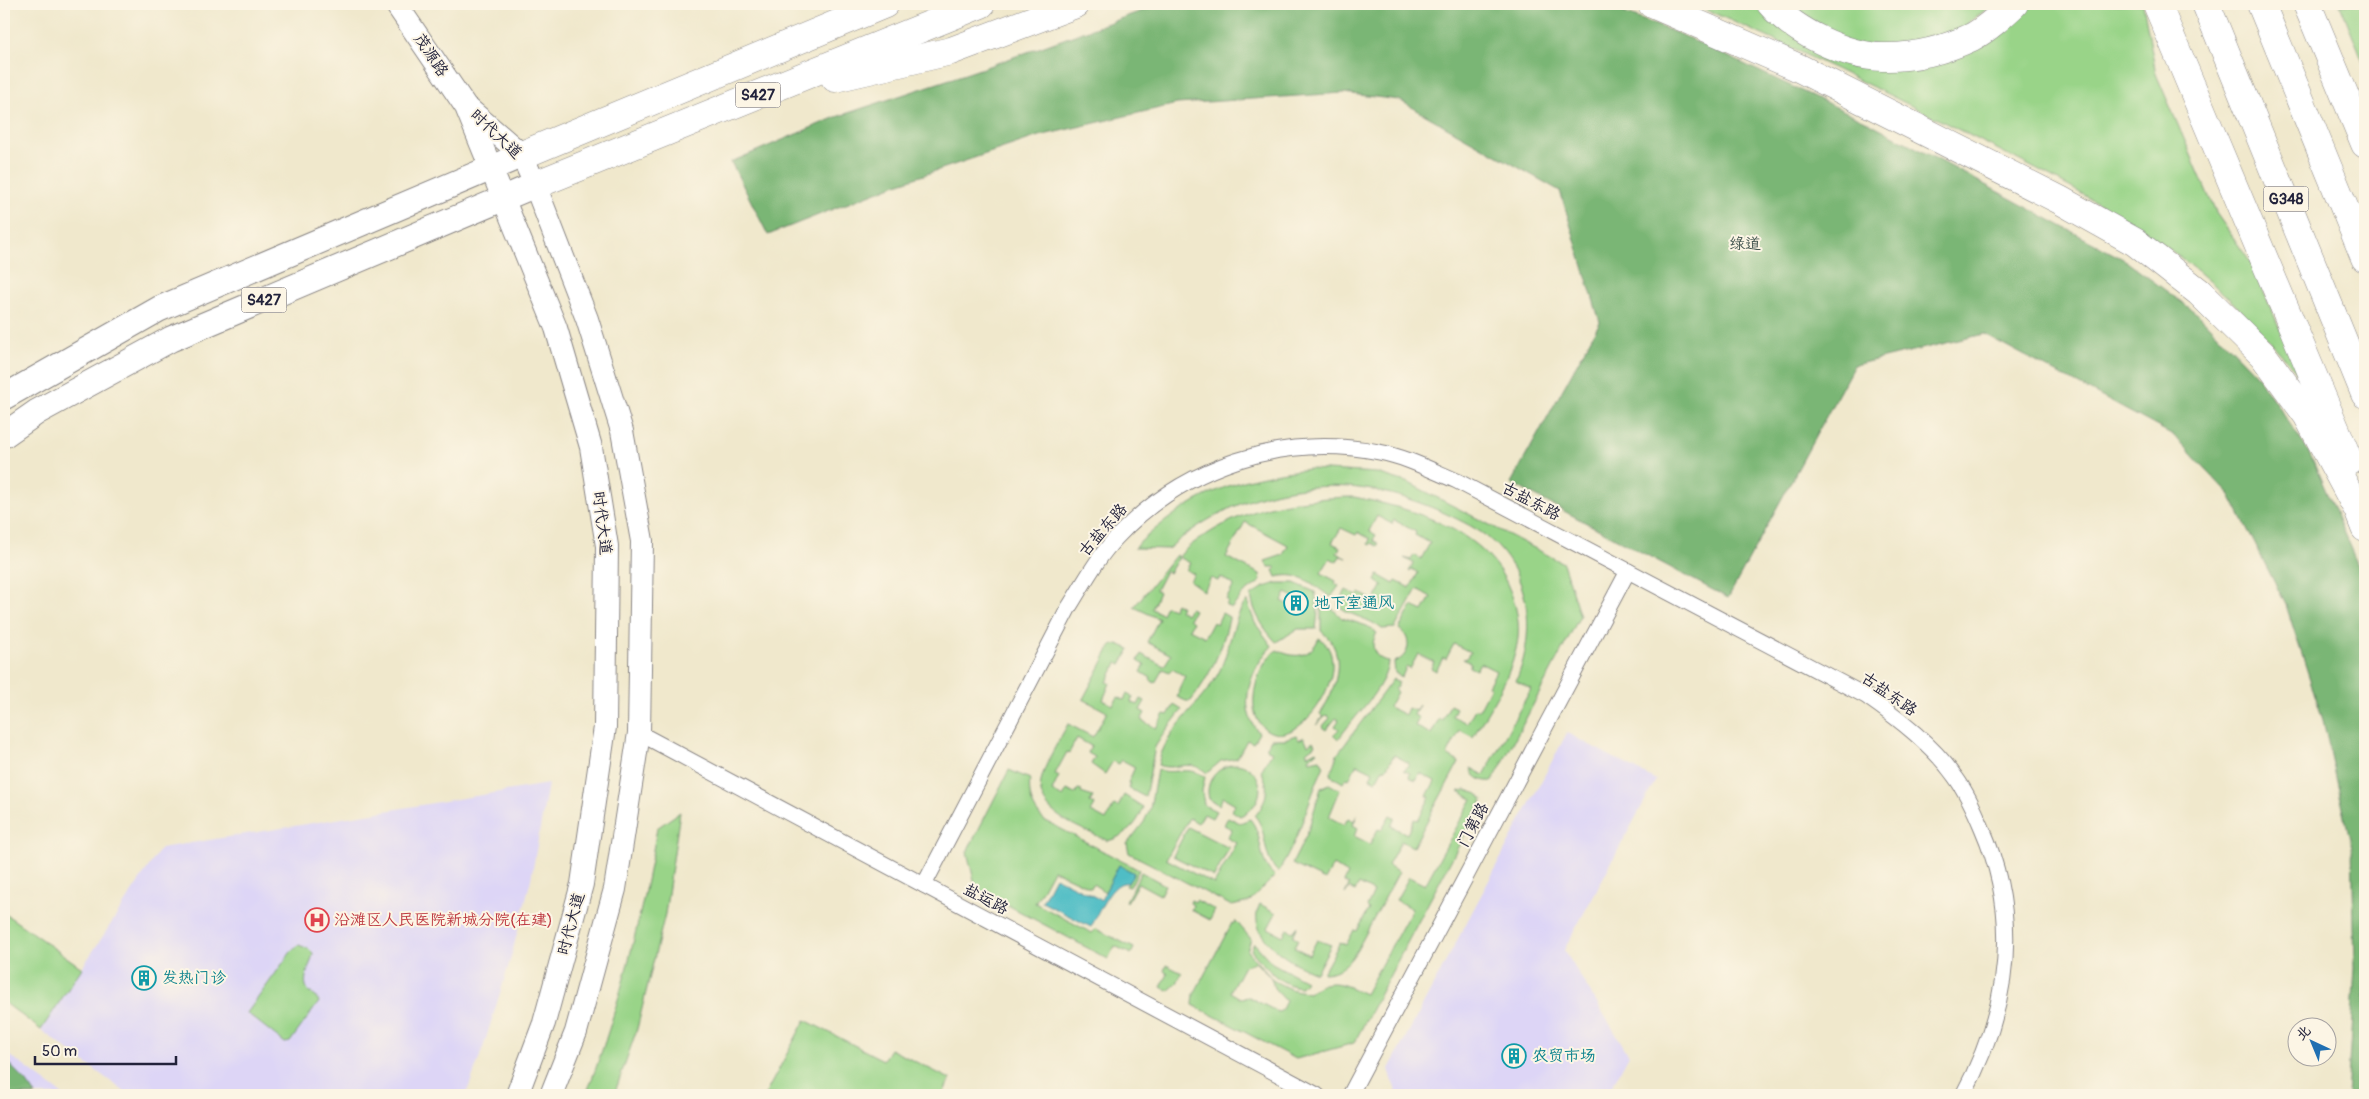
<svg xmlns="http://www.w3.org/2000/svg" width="2369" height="1099" viewBox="0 0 2369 1099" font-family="Pangolin,'LXGW WenKai TC',sans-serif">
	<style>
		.built { fill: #ddd5f6 }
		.green { fill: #99d488; stroke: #5e7b62; fill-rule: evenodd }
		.forest { fill: #7ab674; stroke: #4e6c58 }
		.water { fill: #4fbdc5; stroke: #387080 }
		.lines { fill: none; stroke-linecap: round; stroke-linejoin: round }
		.street-casing { stroke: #898584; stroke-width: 17 }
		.secondary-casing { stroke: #898584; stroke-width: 24 }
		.primary-casing { stroke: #898584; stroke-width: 27 }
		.highway-casing { stroke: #898584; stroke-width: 29 }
		.street { stroke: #fff; stroke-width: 15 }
		.secondary { stroke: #fff; stroke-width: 22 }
		.primary { stroke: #fff; stroke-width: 25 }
		.highway { stroke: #fff; stroke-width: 28 }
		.labels { text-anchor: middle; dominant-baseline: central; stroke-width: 4; stroke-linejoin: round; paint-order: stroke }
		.shield { fill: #fcf5e5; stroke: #63616e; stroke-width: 1 }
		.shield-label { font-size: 15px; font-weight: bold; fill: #22223b }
		.street-label { font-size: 16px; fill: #22223b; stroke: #fcf5e5 }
		.park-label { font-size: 16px; fill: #465752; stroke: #fcf5e5 }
		.culture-label { font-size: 16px; fill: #0d838f; stroke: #fcf5e5; text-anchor: start }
		.health-label { font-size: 16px; fill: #be3a42; stroke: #fcf5e5; text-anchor: start }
	</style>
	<rect width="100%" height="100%" fill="#fcf5e5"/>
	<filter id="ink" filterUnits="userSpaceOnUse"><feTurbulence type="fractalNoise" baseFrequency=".02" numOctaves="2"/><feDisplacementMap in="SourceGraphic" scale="10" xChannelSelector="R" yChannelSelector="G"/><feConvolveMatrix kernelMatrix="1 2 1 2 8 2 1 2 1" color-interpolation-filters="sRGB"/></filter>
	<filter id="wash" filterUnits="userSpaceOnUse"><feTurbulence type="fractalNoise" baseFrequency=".0096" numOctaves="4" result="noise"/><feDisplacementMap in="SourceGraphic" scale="20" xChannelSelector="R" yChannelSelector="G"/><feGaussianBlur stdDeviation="1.12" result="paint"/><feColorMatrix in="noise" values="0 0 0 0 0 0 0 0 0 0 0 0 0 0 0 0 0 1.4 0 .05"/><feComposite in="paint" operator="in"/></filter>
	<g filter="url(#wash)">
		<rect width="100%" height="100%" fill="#f0e8cc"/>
		<!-- built -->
		<g class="built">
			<path d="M1567 733 1656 780 1564 950 1629 1055 1607 1095H1397L1389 1069Z"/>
			<path d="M548 784 531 879 510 961 483 1048 466 1095H129L41 1030 161 848Z"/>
			<path d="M4 1051 63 1095H4Z"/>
		</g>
		<!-- green -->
		<g class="green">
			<path d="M1693 4H1994L1968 23 1982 46 2031 4H2143L2156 74 2216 213 2251 263 2301 377C2269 340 2237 303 2199 272 2132 217 2056 179 1979 140 1885 92 1790 46 1693 4Z"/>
			<path d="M2340 4H2365V66Z"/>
			<path d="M1310 469 1377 473 1409 483 1563 563 1580 616 1493 781C1483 782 1474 779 1471 768L1484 775 1531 689 1516 681C1537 631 1531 572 1486 536 1473 526 1455 518 1440 511 1396 492 1351 482 1303 488 1253 493 1206 516 1168 549L1134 548C1190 495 1234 477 1310 469Z"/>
			<path d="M1354 497C1414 509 1488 530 1511 593 1518 611 1521 630 1516 649 1509 681 1489 709 1473 737L1460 730 1447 755 1459 762 1413 847 1401 841 1388 865 1399 872 1357 950C1349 963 1340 973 1323 973L1340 942 1346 945 1354 930 1357 931 1369 909 1367 907 1374 892 1359 884 1355 891 1349 888 1345 894 1349 885 1344 882 1348 874 1333 865 1325 880 1292 864 1307 834 1321 788 1329 784 1340 790 1329 817 1344 825 1348 818 1354 821 1357 815 1353 825 1358 828 1354 836 1370 844 1378 829 1381 830 1390 815 1395 818 1391 826 1407 834 1414 819 1418 820 1430 797 1427 796 1435 781 1420 773 1416 780 1409 777 1410 773 1403 770 1406 769 1409 763 1394 755 1386 769 1383 768 1376 781 1370 778 1373 772 1357 764 1349 779 1346 778 1343 783 1330 775 1337 755 1393 679 1399 682 1395 690 1397 692 1389 707 1405 715 1408 708 1415 711 1419 705 1414 715 1419 718 1415 726 1431 734 1439 719 1442 720 1450 705 1456 708 1452 716 1467 723 1475 709 1479 710 1491 687 1488 686 1496 671 1480 663 1476 670 1469 667 1471 663 1463 659H1466L1470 652 1454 644 1446 659 1443 658 1436 671 1431 668 1434 662 1418 654 1410 669 1406 667 1402 677 1395 673 1394 662C1410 657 1413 638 1399 629L1412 606 1423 611 1431 597 1417 589 1395 628 1382 629C1368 617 1350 617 1338 605L1346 590 1357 596 1360 593 1374 601 1383 585 1375 581 1378 575 1394 584 1396 581 1410 588 1418 573 1412 569 1409 571 1413 563 1404 558 1411 560 1414 555 1421 559 1430 543 1415 535 1416 532 1394 520 1392 524 1377 516 1369 531 1376 535 1373 540 1379 544 1377 546 1372 543 1370 545 1368 544 1370 539 1358 532 1356 535 1341 528 1332 543 1340 547 1337 553 1347 558 1340 556 1337 562 1330 558 1321 573 1336 581 1335 584 1339 586 1331 597C1312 585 1303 571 1276 577L1273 570 1276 569 1275 567H1269L1265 561 1283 555 1288 545 1245 522 1226 557 1260 574 1261 581 1243 594 1232 608 1226 606 1228 601 1226 600 1234 585 1220 577 1218 581 1211 578 1204 591 1190 581 1194 574 1186 570 1190 563 1179 557 1169 573 1166 571 1156 590 1159 592 1152 609 1162 614 1166 606 1173 609 1176 603 1181 606 1179 610 1186 614 1190 608 1194 610 1189 619 1193 622 1189 629 1205 637 1213 622 1217 624 1222 613 1229 617V619C1222 650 1210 676 1191 701H1186L1177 697 1180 692 1178 691 1185 676 1172 669 1169 672 1163 669 1155 683 1150 680 1151 678 1141 672 1145 665 1138 661 1141 654 1164 666 1171 655 1147 642 1159 619 1134 607 1176 555 1179 557C1187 546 1198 540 1209 533 1253 505 1302 498 1354 497Z"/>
			<path d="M1278 583H1294L1315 592 1318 612 1316 629H1298L1276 642C1264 629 1254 614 1251 596L1264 587ZM1286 593 1311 605 1306 614 1282 601Z"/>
			<path d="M1321 598 1342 618 1367 626 1377 633C1369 645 1374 659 1388 661 1387 687 1353 717 1338 740L1333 735 1339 729 1335 726 1339 720 1336 718 1326 730 1322 727 1330 718 1327 715 1316 725 1323 717 1320 714C1336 690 1349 652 1321 631Z"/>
			<path d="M1247 601 1255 623 1272 646C1251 667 1236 707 1259 733L1253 743 1247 740 1237 758 1221 761 1207 773C1189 757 1176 772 1158 765 1165 729 1202 705 1219 672 1229 653 1234 613 1247 601Z"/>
			<path d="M1319 638C1360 665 1295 761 1262 726 1255 719 1253 707 1254 697 1255 681 1263 660 1277 650 1295 659 1310 658 1319 638Z"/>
			<path d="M1118 644 1130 649 1121 664 1117 663 1107 682 1110 683 1103 700 1113 705 1118 697 1124 700 1127 694 1133 697 1131 702 1138 705 1141 699 1145 701 1140 710 1145 713 1141 720 1156 728 1164 714 1168 715 1174 705 1182 710 1164 733 1155 747 1145 797 1128 788 1130 784 1128 783 1135 767 1122 760 1119 764 1113 761 1105 774 1091 764 1095 757 1088 753 1091 746 1077 738 1069 753 1067 752 1055 774 1059 776 1052 791 1063 797 1067 790 1075 794 1078 789 1082 790 1081 793 1093 797 1090 802 1095 805 1091 812 1106 820 1114 805 1118 807 1124 795 1143 807C1138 825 1125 836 1108 841 1083 828 1031 814 1042 777 1047 759 1059 741 1068 724L1093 737 1107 712 1083 699 1111 646Z"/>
			<path d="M1296 735 1299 740 1304 737 1308 745 1313 741 1315 745 1306 752 1308 755 1316 751 1317 752 1309 758 1310 761 1320 759 1324 766C1307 802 1300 839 1278 872 1261 856 1269 833 1255 816 1266 803 1271 787 1261 771L1272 752 1266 749 1271 739H1285Z"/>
			<path d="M1237 764C1267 769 1267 805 1240 816L1232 811 1235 804 1223 797 1219 805 1209 799C1204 780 1219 765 1237 764Z"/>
			<path d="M1009 770 1030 779C1028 795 1032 809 1044 820L1139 870 1130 887 1126 886 1134 873 1119 865 1105 892 1093 884 1091 888 1053 870 1035 903 1092 933 1096 929 1134 948 1131 954 1115 946 1108 959 976 888 967 852Z"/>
			<path d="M1157 770C1175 775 1189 765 1205 777L1202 791 1204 805 1216 811 1212 818 1204 814 1198 823 1189 818 1166 859 1214 884 1237 843 1227 838 1232 829 1224 825 1228 817 1240 823 1250 819C1265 837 1256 861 1275 876L1249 902 1232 906 1129 853 1127 844 1144 822 1150 809Z"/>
			<path d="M1466 790 1478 794 1483 800 1354 1043 1296 1059 1193 1005 1194 994 1232 923 1234 924 1236 921 1251 939 1247 951 1274 981 1290 989 1309 993C1330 975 1344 985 1365 994L1412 909 1396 900 1409 877 1425 885 1472 799 1459 791ZM1255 962 1271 978 1274 988 1286 1001 1281 1011 1278 1012 1249 997 1240 998 1230 992 1244 966Z"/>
			<path d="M680 812 665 914 637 1029 614 1095H586C619 1009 641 919 657 828Z"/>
			<path d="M1188 827 1229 848 1214 877 1173 856Z"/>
			<path d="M1141 872 1165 885 1160 895 1138 883 1127 902 1126 901Z"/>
			<path d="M1191 900 1195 902 1196 900 1215 910 1210 920 1191 910 1193 905 1190 903Z"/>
			<path d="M1260 904 1276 913 1268 928 1283 936 1287 929 1293 932 1298 926 1293 936 1298 939 1294 947 1309 955 1317 940 1331 945 1316 973C1290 963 1244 936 1260 904Z"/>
			<path d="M4 913 82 968 41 1030 4 1002Z"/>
			<path d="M1254 943 1272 963 1306 981 1301 987C1280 986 1266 967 1253 953L1251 950Z"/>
			<path d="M299 945 309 949 313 953C312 962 303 977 306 986 308 994 317 995 319 1002L290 1042 285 1043 247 1013 293 949Z"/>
			<path d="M1166 965 1182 973 1177 983 1168 991 1161 987 1168 974 1164 971Z"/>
			<path d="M805 1020 883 1060 890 1049 950 1079 943 1094 945 1095H765Z"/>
		</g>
		<!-- forest -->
		<g class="forest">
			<path d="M1161 4H1601L1682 35 1870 123 2123 259 2199 315 2256 374 2309 452 2365 582V1095H2347L2355 967 2352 848 2323 720 2286 605 2230 495 2173 435 1984 334 1854 365 1728 598 1511 483 1600 322 1560 191 1399 100 1343 93 1177 104 1039 136 894 185 768 235 731 162 836 117 983 68Z"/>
			<path d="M4 1059 26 1081 36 1095H4Z"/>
		</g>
		<!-- water -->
		<path class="water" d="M1119 865 1134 873 1128 883C1112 879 1098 914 1091 927L1042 902 1055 877 1101 900Z"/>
	</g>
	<g filter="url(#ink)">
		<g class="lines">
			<!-- street casing -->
			<g class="street-casing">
				<g id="street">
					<path d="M639 733 1317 1095"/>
					<path d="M924 885 1069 607C1084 583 1097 558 1116 538 1183 466 1282 433 1379 452 1406 457 1431 470 1457 481L1866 696C1899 719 1933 745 1956 778 1967 793 1975 811 1982 828 2022 920 2009 1009 1963 1095"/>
					<path d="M1350 1095 1628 571"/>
				</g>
			</g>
			<!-- secondary casing -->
			<g class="secondary-casing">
				<g id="secondary">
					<path d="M396 4 466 107 556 328 591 447 607 546 605 727 582 884 544 1023 517 1095"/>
					<path d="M469 109 522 155 535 185 587 319 622 431 642 541 639 733 615 889 576 1032 551 1095"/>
				</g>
			</g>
			<!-- primary casing -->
			<g class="primary-casing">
				<g id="primary">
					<path d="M4 397 159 309 522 155"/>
					<path d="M4 435 37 412 171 339 535 185"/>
				</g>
			</g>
			<!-- highway casing -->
			<g class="highway-casing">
				<g id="highway">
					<path d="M1652 4 1797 67 2060 200 2135 242 2199 292 2263 355 2307 415 2358 510 2365 528"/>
					<path d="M1771 4C1795 32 1845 56 1882 57 1913 58 1944 50 1972 37 1987 29 2001 16 2014 4"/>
					<path d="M2157 4 2349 461"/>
					<path d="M2206 4 2365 394"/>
					<path d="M2261 4 2365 258"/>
					<path d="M2307 4 2365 144"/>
					<path d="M835 78 951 51 1076 4"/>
					<path d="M522 155 885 4"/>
					<path d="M535 185 981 4"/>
				</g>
			</g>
			<!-- street -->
			<use href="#street" class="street"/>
			<!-- secondary -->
			<use href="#secondary" class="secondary"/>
			<!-- primary -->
			<use href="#primary" class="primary"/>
			<!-- highway -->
			<use href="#highway" class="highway"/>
		</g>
	</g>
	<!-- icons -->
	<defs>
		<g id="building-ring" transform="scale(1.25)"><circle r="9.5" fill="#fcf5e5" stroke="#0f9aa8" stroke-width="1.5"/><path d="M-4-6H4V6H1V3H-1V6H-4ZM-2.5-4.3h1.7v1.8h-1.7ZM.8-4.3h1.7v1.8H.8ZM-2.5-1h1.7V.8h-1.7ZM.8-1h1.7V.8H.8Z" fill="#0f9aa8"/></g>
		<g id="hospital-ring" transform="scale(1.25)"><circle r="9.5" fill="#fcf5e5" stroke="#e0444e" stroke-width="1.5"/><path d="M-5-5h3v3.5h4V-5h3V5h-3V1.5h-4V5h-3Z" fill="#e0444e"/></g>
	</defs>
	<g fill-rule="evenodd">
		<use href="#building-ring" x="1296" y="603"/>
		<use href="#hospital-ring" x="317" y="920"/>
		<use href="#building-ring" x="144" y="978"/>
		<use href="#building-ring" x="1514" y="1056"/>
	</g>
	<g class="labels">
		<!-- shield labels -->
		<g class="shield">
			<rect x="735.5" y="82.5" width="45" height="25" rx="4"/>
			<rect x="2263.5" y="186.5" width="45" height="25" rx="4"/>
			<rect x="241.5" y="287.5" width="45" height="25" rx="4"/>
		</g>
		<g class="shield-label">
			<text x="758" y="95">S427</text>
			<text x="2286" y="199">G348</text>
			<text x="264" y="300">S427</text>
		</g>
		<!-- street labels -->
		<g class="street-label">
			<text transform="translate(431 55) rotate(56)">茂源路</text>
			<text transform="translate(496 134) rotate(43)">时代大道</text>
			<text transform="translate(1531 501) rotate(28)">古盐东路</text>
			<text transform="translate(602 523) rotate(83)">时代大道</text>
			<text transform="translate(1103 530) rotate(-49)">古盐东路</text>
			<text transform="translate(1889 694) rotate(35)">古盐东路</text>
			<text transform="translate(1473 825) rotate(-62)">门第路</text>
			<text transform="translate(986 899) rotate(28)">盐运路</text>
			<text transform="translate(571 924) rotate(-75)">时代大道</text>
		</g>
		<!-- park labels -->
		<g class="park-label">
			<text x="1745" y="244">绿道</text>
		</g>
		<!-- culture labels -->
		<g class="culture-label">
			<text x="1314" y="603">地下室通风</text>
			<text x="162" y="978">发热门诊</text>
			<text x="1532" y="1056">农贸市场</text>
		</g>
		<!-- health labels -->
		<g class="health-label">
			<text x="334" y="920">沿滩区人民医院新城分院(在建)</text>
		</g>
	</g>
	<!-- margin -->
	<rect width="2369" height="1099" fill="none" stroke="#fcf5e5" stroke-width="20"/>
	<!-- north arrow -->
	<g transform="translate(2312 1042) rotate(316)"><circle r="24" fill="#fcf5e5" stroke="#a5a1a1"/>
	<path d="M0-4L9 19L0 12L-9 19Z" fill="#1f6fb2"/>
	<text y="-8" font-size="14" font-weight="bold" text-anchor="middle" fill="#22223b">北</text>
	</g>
	<!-- scale -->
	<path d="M35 1056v8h141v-8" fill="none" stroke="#22223b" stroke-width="2.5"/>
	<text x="42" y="1056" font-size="15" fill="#22223b" stroke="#fcf5e5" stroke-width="4" paint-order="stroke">50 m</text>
</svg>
